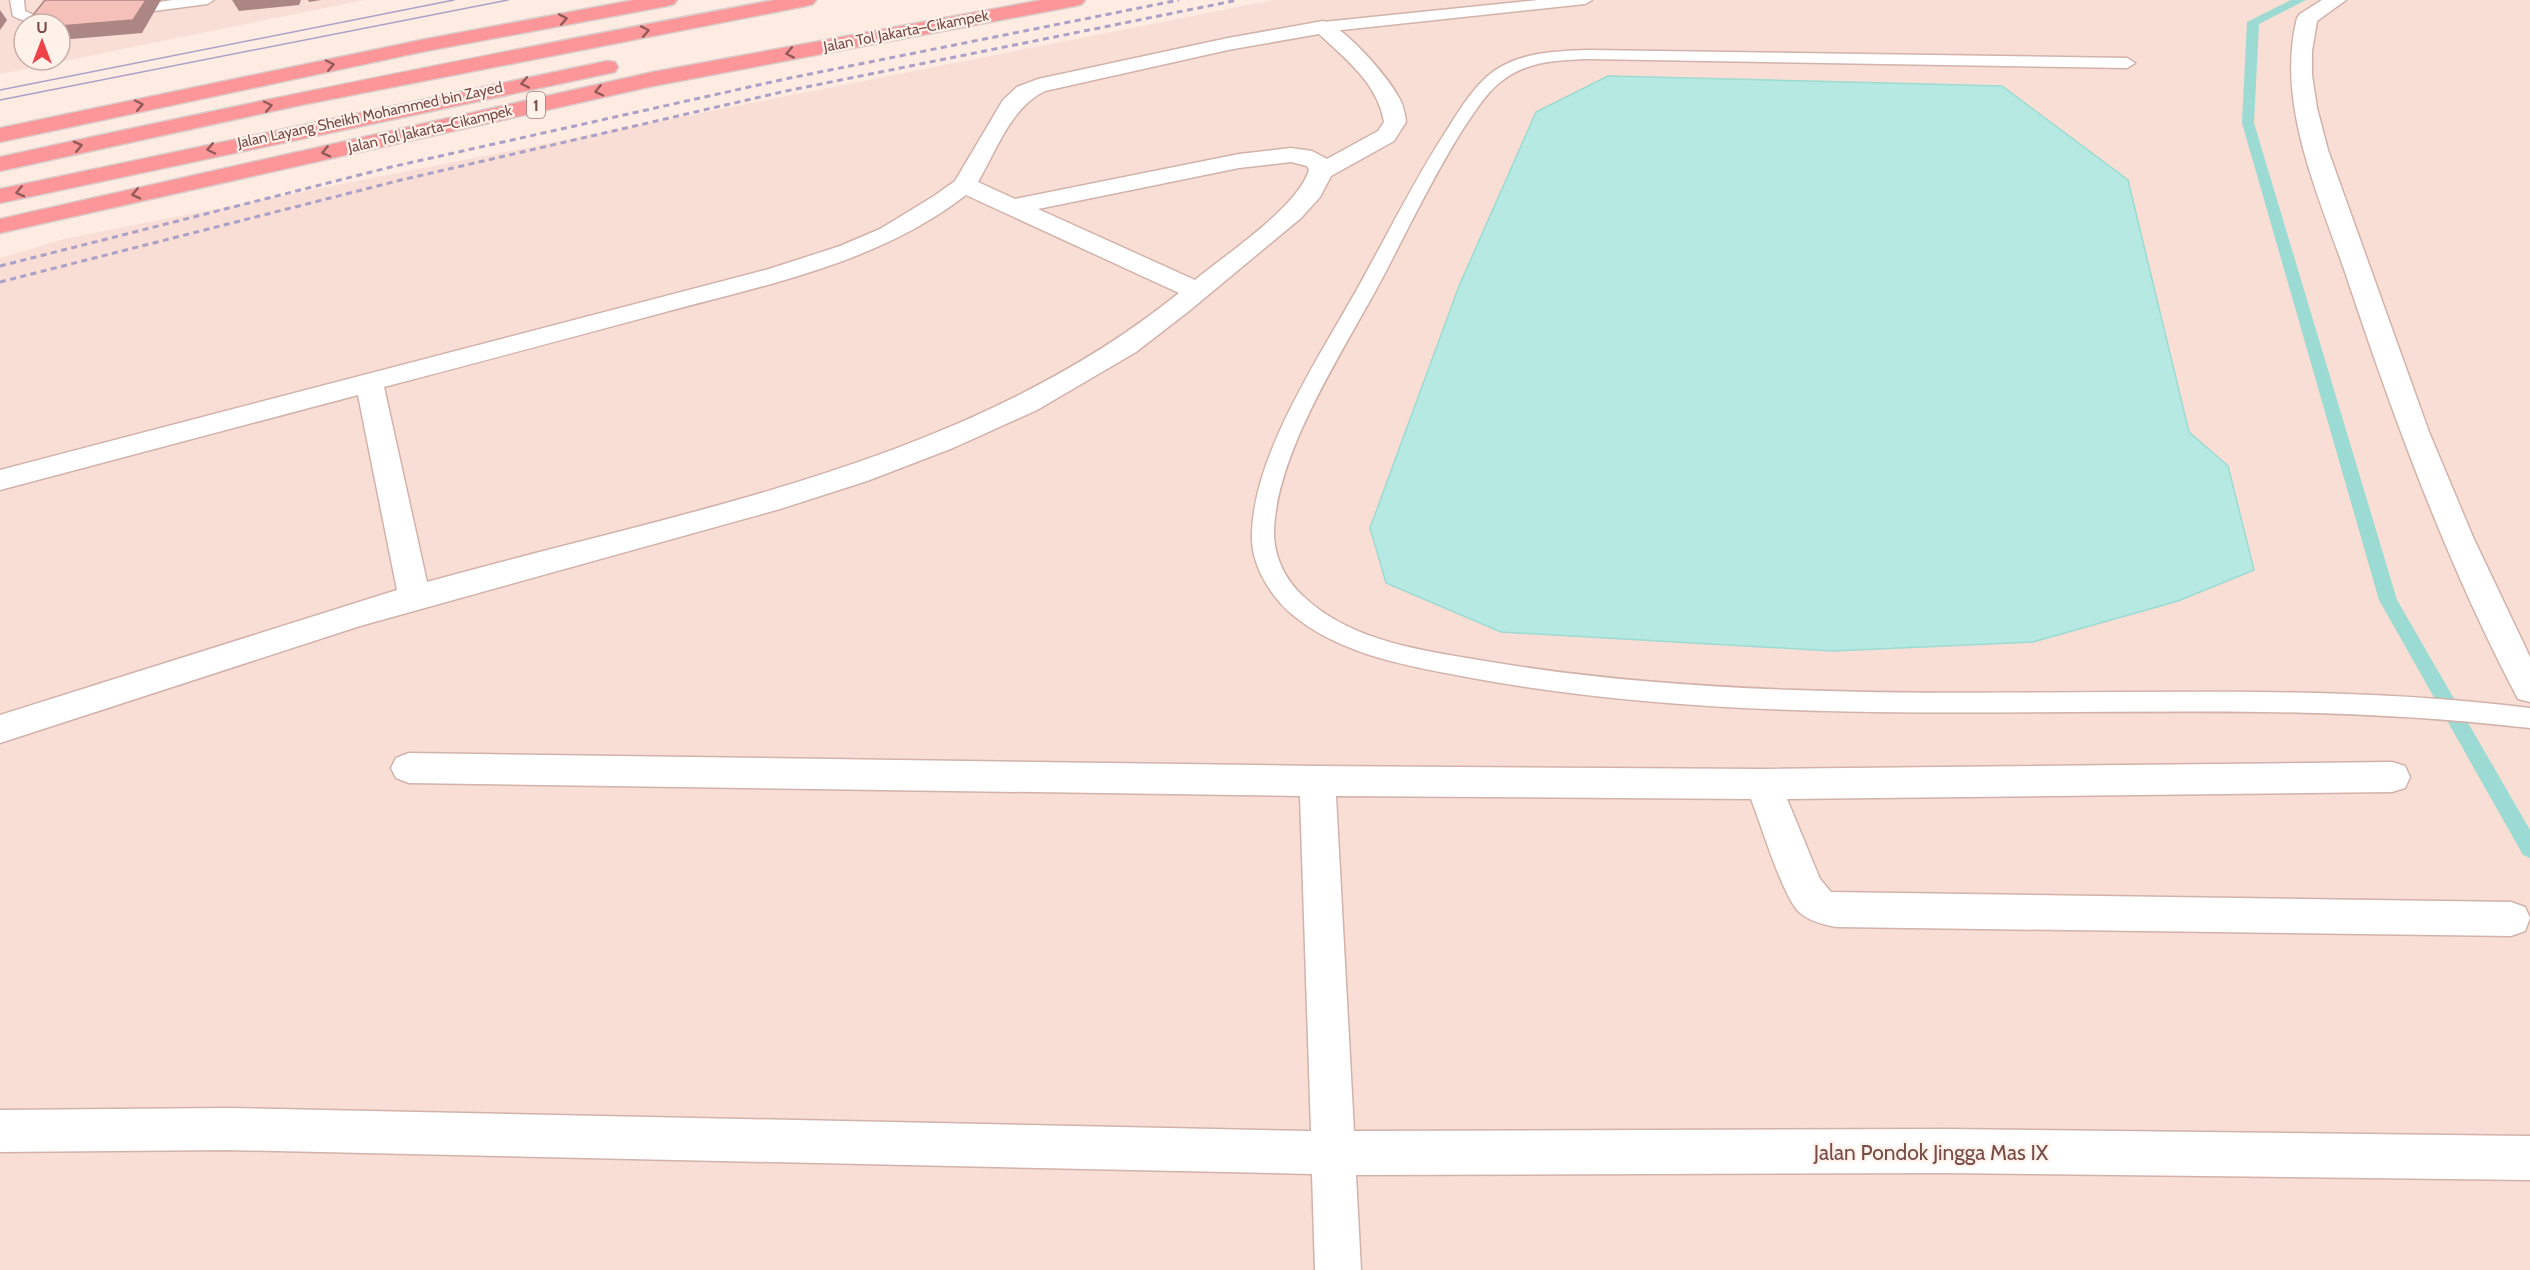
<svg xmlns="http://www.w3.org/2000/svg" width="2530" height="1270" viewBox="0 0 2530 1270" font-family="Cabin,sans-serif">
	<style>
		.residential { fill: #f8ded4; fill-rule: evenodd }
		.water { fill: #b6e9e2; stroke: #9cdbd3; stroke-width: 1.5 }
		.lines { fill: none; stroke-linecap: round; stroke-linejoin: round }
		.stream { fill: #9cdbd3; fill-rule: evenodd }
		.lane-casing { stroke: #d2b2ab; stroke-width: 3 }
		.street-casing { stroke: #d2b2ab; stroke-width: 3 }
		.highway-casing { stroke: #d9cdcb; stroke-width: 3 }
		.lane { fill: #fff; fill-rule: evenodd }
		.street { fill: #fff; fill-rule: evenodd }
		.highway { fill: #fc9698; fill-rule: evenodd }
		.tram { stroke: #aba1c8; stroke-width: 1.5 }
		.rail { stroke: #aba1c8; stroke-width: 3; stroke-dasharray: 6 4.5; stroke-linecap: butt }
		.shaded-wall { fill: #ac8682 }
		.building { fill: #f5c0b9; stroke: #ac8682; stroke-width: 1.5 }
		.oneway { stroke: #925a57 }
		.labels { text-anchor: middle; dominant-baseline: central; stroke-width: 4.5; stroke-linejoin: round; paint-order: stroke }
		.far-street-label { font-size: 15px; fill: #784b47; stroke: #fff2eb }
		.shield { fill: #fff2eb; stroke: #a07d78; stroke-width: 1.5 }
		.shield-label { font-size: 16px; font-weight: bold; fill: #784b47 }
		.near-street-label { font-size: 21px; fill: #784b47; stroke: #fff2eb }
	</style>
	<rect width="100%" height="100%" fill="#feece3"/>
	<!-- residential -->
	<g class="residential">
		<path d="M0 0H364L0 74ZM24 24H60V60H24Z"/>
		<path d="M1273 0H2530V1270H0V258L64 239Z"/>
	</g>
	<!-- water -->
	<path class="water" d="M1608 76 2002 86 2128 180 2189 432 2228 466 2254 570 2178 601 2033 642 1833 651 1501 632 1386 583 1370 528 1459 286 1536 112Z"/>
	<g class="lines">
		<!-- stream -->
		<path class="stream" d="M2291 0H2306L2259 24 2254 123 2397 600 2530 830V858L2523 855 2379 600 2242 123 2247 22Z"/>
		<!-- lane casing -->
		<g class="lane-casing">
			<g id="lane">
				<path d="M10 0H24L25 11 38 17 62 14 70 19C58 31 26 23 13 16Z"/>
				<path d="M173 0H214L207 4 124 15 117 11 124 7Z"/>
				<path d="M1538 0H1592L1585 4 1323 32 1315 27 1323 22Z"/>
				<path d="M1589 50 2127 58 2135 63 2127 68 1589 59C1557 60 1524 61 1498 84 1484 96 1474 113 1463 129 1434 175 1410 225 1385 273 1347 346 1279 445 1274 528 1273 555 1284 578 1303 596 1352 643 1427 651 1491 662 1745 704 2004 690 2261 692 2351 693 2440 697 2530 708V728C2441 718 2352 713 2263 712 2000 709 1733 726 1472 678 1409 666 1337 655 1288 611 1267 591 1250 561 1252 532 1255 447 1328 345 1367 271 1394 222 1419 172 1450 125 1462 106 1475 85 1494 71 1521 52 1557 51 1589 50Z"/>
			</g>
		</g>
		<!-- street casing -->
		<g class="street-casing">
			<g id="street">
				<path d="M2322 0H2346L2317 21 2312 51V75L2317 108 2328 150 2429 432 2473 537 2530 657V702L2518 699C2447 564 2395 422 2347 278 2320 197 2275 105 2297 18L2300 14Z"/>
				<path d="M1323 21C1344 26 1387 76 1398 96 1403 104 1405 113 1406 122L1394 141 1331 176 1320 197 1301 218 1189 311 1136 352 1037 410 953 448 867 481 780 509 360 626 0 743V715L397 590 358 395 0 490V470L769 269 840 246 880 229 934 196 955 181 1003 100 1017 87 1038 79 1228 38ZM1319 34C1346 59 1378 84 1384 122L1378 131 1327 159 1312 151 1291 148 1239 154 1015 199 978 182C996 151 1011 107 1045 91L1228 50ZM1291 162 1307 166 1309 170C1299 206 1225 255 1195 280L1038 209 1239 168ZM966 195 1179 293C966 465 684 510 427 582L384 387C479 362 574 337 669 311 773 283 879 262 966 195Z"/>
				<path d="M409 753 1317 766 1763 769 2392 762 2405 766 2410 777 2405 788 2392 792 1787 799 1820 879 1831 892 2511 902 2525 907 2530 918 2525 931 2511 936 1837 927C1824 925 1808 921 1798 911 1782 894 1761 824 1751 799L1336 796 1354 1131 1944 1129 2530 1136V1180L1944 1173 1356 1175 1361 1270H1315L1312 1174 227 1150 0 1152V1110L227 1108 1311 1131 1300 796 409 783 396 778 391 768 396 758Z"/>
			</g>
		</g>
		<!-- highway casing -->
		<g class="highway-casing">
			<g id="highway">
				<path d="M634 0H677L674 4 667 6 426 51 0 142V128L426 39Z"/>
				<path d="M774 0H816L813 4 806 6 301 105 0 171V157C257 100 515 49 774 0Z"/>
				<path d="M1042 0H1085L1082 4 1075 6 653 86 0 233V219L653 72Z"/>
				<path d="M607 61 615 62 618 67 615 72 0 203V189Z"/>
			</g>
		</g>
		<!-- lane -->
		<use href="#lane" class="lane"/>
		<!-- street -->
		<use href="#street" class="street"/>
		<!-- highway -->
		<use href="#highway" class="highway"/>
		<!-- tram -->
		<g class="tram">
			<path d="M0 90 454 0"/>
			<path d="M0 100 508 0"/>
		</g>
		<!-- rail -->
		<g class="rail">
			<path d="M0 266 391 167 785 79 1179 0"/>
			<path d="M0 282 401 180 786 91 1238 0"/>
		</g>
	</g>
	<!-- shaded-wall -->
	<g class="shaded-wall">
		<path d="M146 0H161L142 33 60 40V26Z"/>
		<path d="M232 0H301L299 5 239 11Z"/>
		<path d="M308 0H321L309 2Z"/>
		<path d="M0 10 7 20 0 30Z"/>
	</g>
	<!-- building -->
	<path class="building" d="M45 0H146L133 20 60 26V24H26Z"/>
	<!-- one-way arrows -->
	<defs><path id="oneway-chevron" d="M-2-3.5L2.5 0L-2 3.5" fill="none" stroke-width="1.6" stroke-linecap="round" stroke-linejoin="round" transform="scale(1.5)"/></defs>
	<g class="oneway">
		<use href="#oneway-chevron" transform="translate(563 19) rotate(-10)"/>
		<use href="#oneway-chevron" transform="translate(645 31) rotate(-11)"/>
		<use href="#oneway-chevron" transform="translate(790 53) rotate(169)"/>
		<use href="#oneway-chevron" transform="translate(330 65) rotate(-12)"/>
		<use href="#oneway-chevron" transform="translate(525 83) rotate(169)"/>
		<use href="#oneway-chevron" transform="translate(599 91) rotate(167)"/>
		<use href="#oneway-chevron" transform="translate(139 105) rotate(-12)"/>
		<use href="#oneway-chevron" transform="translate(268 106) rotate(-12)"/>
		<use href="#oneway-chevron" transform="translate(78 146) rotate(-13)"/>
		<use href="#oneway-chevron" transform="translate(211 149) rotate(168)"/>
		<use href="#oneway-chevron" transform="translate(326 152) rotate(167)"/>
		<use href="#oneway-chevron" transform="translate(20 192) rotate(167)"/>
		<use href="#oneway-chevron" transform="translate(136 194) rotate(167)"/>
	</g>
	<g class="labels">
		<!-- far-street labels -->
		<g class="far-street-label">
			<text transform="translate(906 31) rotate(-11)">Jalan Tol Jakarta–Cikampek</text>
			<text transform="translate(370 115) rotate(-12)">Jalan Layang Sheikh Mohammed bin Zayed</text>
			<text transform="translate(430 129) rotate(-13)">Jalan Tol Jakarta–Cikampek</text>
		</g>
		<!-- shield labels -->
		<rect class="shield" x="527" y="92" width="18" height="26" rx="4.5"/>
		<g class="shield-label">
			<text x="536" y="105">1</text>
		</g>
		<!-- near-street labels -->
		<g class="near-street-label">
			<text x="1931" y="1152">Jalan Pondok Jingga Mas IX</text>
		</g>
	</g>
	<!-- north arrow -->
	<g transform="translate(42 42)"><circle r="28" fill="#fff2eb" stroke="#c9afa9" stroke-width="1.5"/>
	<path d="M0-4.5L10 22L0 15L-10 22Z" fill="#f0404a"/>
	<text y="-9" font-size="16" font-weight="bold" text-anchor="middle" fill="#784b47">U</text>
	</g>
</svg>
